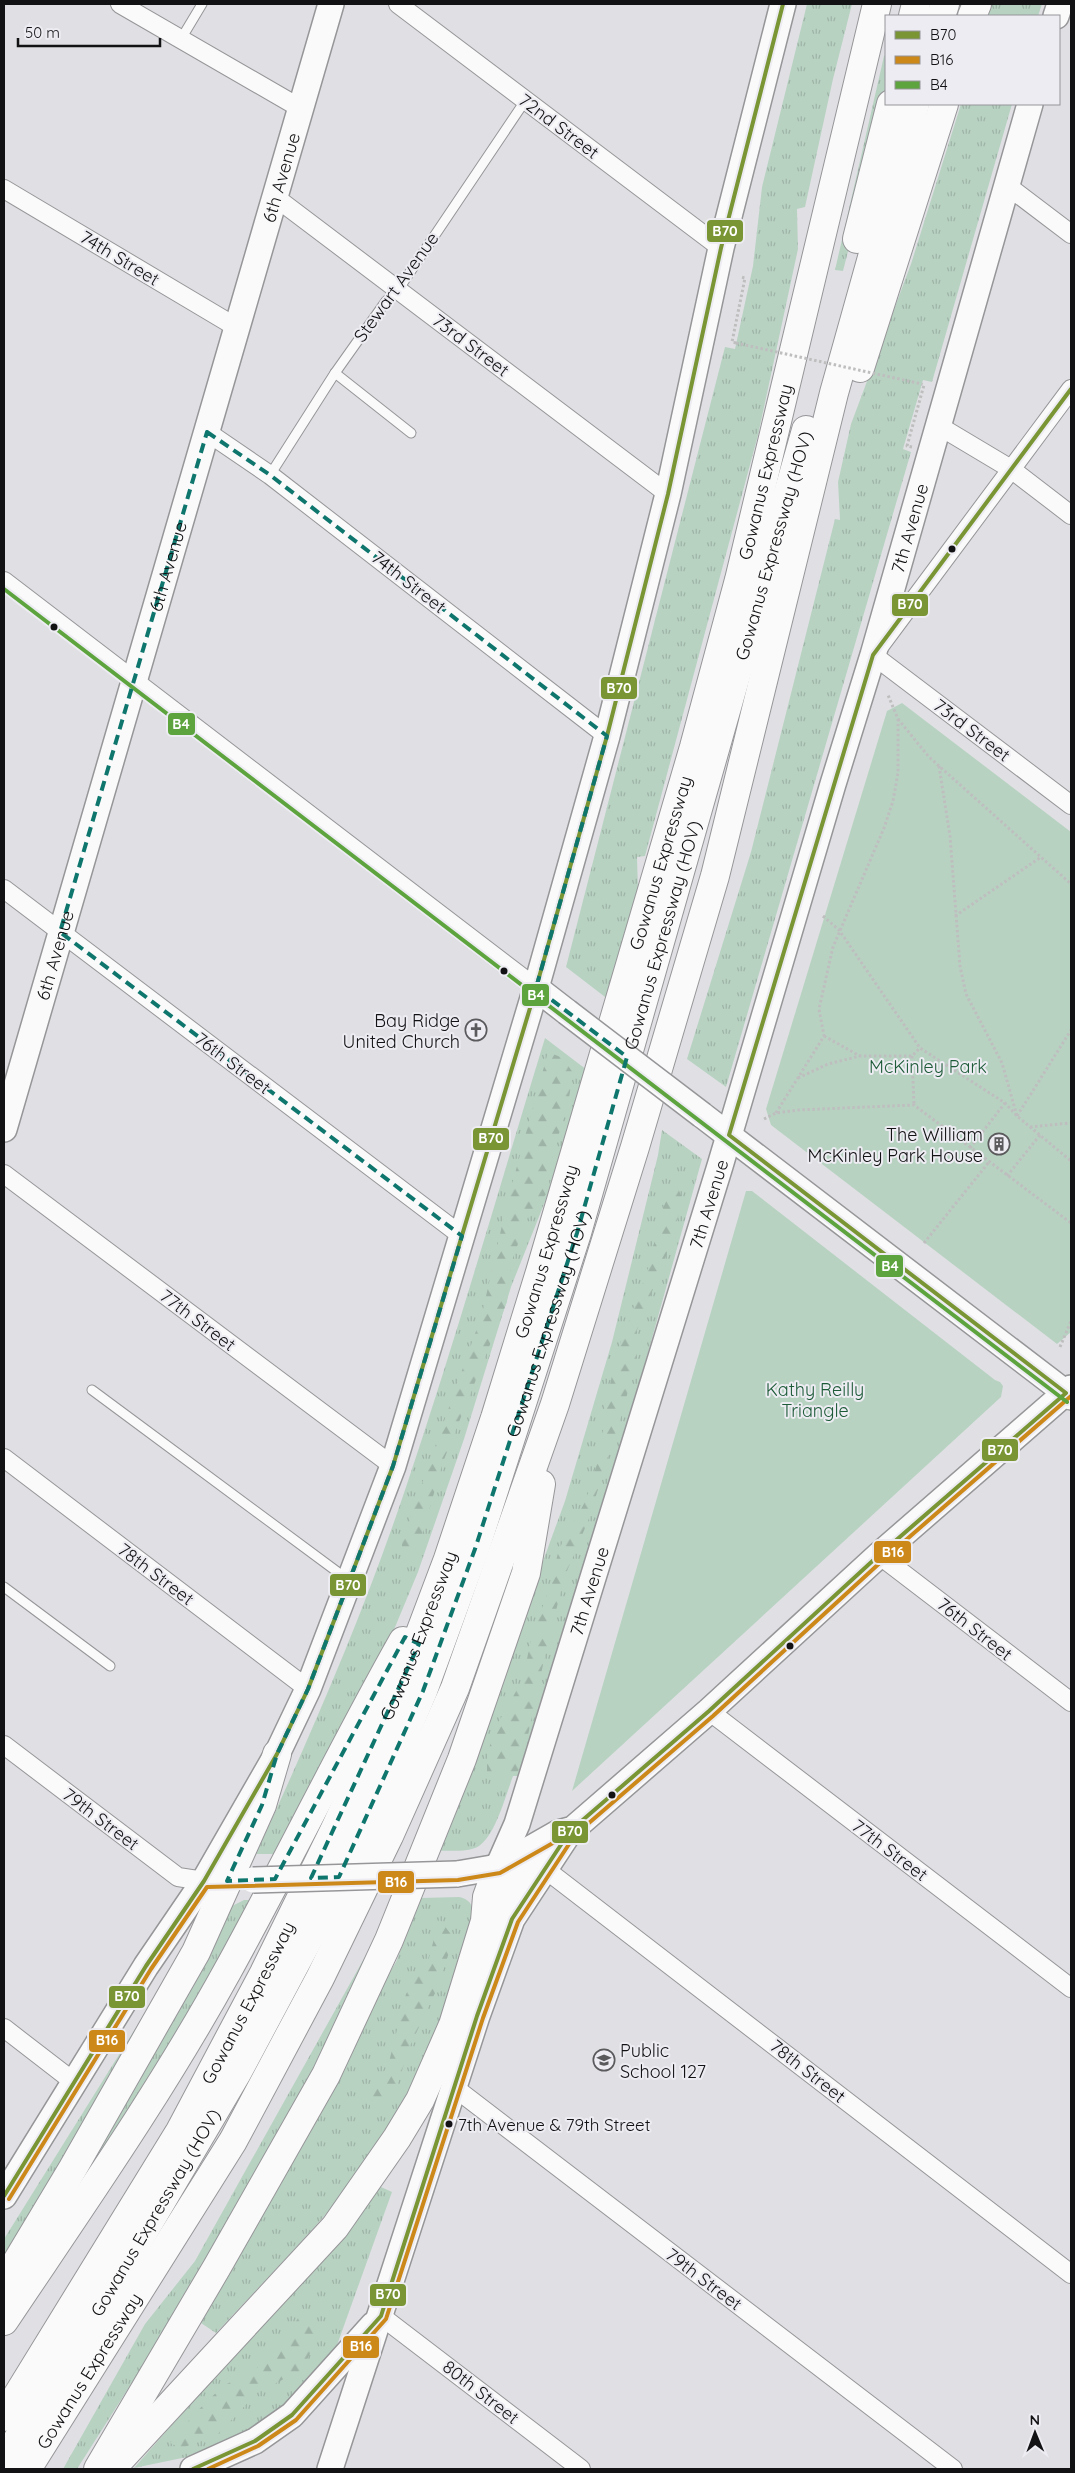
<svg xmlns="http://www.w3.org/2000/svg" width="1075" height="2473" viewBox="0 0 1075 2473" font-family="Quicksand,sans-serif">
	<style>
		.grass { fill: url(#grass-tufts) }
		.forest { fill: url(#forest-firs) }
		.green { fill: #b8d2c2 }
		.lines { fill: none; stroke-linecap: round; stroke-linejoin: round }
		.lane-casing { stroke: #969699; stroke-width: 11 }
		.street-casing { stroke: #969699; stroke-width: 20 }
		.secondary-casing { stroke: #969699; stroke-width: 28 }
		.highway-casing { stroke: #969699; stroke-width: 30 }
		.path { stroke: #bebebf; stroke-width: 3; stroke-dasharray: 2.5 2.5; stroke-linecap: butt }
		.lane { stroke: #fafafb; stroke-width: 9 }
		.street { stroke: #fafafb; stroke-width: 18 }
		.secondary { stroke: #fafafb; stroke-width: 25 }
		.highway { stroke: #fafafb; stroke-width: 28 }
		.secondary-bridge-casing { stroke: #969699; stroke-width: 28; stroke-linecap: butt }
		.path-bridge { stroke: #bebebf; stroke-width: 3; stroke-dasharray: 2.5 2.5; stroke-linecap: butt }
		.secondary-bridge { stroke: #fafafb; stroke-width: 25 }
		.bus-1-casing { stroke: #ececf2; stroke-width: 8 }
		.bus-2-casing { stroke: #ececf2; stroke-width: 8 }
		.bus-3-casing { stroke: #ececf2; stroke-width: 8 }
		.bus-1 { stroke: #799534; stroke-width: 4 }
		.bus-2 { stroke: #cc8819; stroke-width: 4 }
		.bus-3 { stroke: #5ea43e; stroke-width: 4 }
		.marked { fill: none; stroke: #0f766e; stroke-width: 4; stroke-dasharray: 10 6; stroke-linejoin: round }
		.bus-dot { fill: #121113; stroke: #ececf2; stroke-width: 2 }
		.labels { text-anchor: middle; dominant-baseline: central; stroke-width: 4; stroke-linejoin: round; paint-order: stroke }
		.bus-label { font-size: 17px; fill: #121113; stroke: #ececf2; text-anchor: start }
		.street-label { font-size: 18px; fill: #121113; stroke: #ececf2 }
		.poi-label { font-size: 18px; fill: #121113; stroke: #ececf2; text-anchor: end }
		.park-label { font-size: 18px; fill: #1d5b38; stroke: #ececf2 }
		.line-badge { stroke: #ececf2; stroke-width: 2 }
		.badge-label { font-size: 14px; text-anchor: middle; font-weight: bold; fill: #fff }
	</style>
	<defs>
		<pattern id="grass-tufts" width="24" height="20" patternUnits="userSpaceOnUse" patternTransform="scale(1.25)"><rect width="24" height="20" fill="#b8d2c2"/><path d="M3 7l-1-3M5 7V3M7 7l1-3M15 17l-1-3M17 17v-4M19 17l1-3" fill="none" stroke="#9db3a6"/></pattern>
		<pattern id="forest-firs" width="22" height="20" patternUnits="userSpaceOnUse" patternTransform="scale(1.25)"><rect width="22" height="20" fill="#b8d2c2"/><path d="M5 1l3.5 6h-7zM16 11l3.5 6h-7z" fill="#9db3a6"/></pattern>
	</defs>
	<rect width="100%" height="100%" fill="#e0e0e4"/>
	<!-- grass -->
	<g class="grass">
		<path d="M807 4H852L833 79 805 207 797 209 798 249 758 435 645 856 637 857 638 890 609 1000 566 967 725 347 735 349 753 266 762 187Z"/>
		<path d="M992 4H1042L1038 16H988Z"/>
		<path d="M886 54V104L843 271 835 270 884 56Z"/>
		<path d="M961 104H1012L932 382 923 380 903 449 911 452 726 1087 687 1059 751 852 835 519 840 520 838 482 851 424 911 264Z"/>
		<path d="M545 1038 587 1070 556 1174 511 1287 464 1439 418 1572 383 1656 281 1854H256C311 1734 364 1613 406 1487 456 1339 499 1188 545 1038Z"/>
		<path d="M662 1130 702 1159 632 1410 524 1776H513C506 1795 495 1836 479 1846 468 1853 449 1850 437 1851L565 1501 612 1342 658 1155Z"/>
		<path d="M459 1897C472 1900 473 1907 474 1919 458 1973 445 2029 420 2080 371 2176 289 2254 216 2333L198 2321 264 2213 307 2136 384 1982 396 1962 420 1898Z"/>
		<path d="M244 1900H257L242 1930 32 2265 230 1907Z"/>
		<path d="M395 1903 320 2063 180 2307 77 2469H63L145 2324 195 2261Z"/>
		<path d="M160 1989 4 2268V2239Z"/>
		<path d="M381 2187 392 2192 336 2348 299 2391 264 2424 224 2444 187 2457 134 2468Z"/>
	</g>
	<!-- forest -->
	<g class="forest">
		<path d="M548 1052 563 1058 573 1073 569 1098 548 1173 550 1189 528 1217 512 1260 507 1302 443 1462 419 1545 415 1554 402 1558V1540L482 1314 507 1203Z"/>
		<path d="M674 1179 683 1200 669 1248 637 1330V1355L624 1407 588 1521 564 1578 544 1660 521 1768 513 1776 487 1774V1754L497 1725 523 1679 530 1644 550 1585 559 1549 586 1500 602 1447 605 1406 618 1350 649 1266 661 1214Z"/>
		<path d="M439 1919 454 1938 436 1991 410 2046 395 2092 381 2108H370V2091L388 2066 406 1994 429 1958Z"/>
		<path d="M302 2312 318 2337 302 2370 258 2392 217 2435 182 2448 170 2443 194 2414 223 2386 257 2368 278 2349Z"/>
	</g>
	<!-- green -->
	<g class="green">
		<path d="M902 703 1071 832V1332L1057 1344 771 1125 766 1109 887 711Z"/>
		<path d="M746 1191H752L995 1380 1000 1382 1003 1386 1001 1397 572 1791Z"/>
	</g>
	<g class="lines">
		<!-- lane casing -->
		<g class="lane-casing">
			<g id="lane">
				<path d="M181 39 202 4"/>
				<path d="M335 373 411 433"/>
				<path d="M270 475 335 373 386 301 398 290 525 101"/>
				<path d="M92 1390 347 1579"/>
				<path d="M4 1587 110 1666"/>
			</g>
		</g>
		<!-- street casing -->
		<g class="street-casing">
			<g id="street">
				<path d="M120 4 300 108"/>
				<path d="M398 4 721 248"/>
				<path d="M1005 184 1071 234"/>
				<path d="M4 189 236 327"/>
				<path d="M275 197 668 494"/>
				<path d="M1071 389 873 655 1071 805"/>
				<path d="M939 426 1011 469 1071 515"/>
				<path d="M207 432 270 475 607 736"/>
				<path d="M4 581 536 988"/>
				<path d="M4 889 462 1236"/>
				<path d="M4 1174 393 1466"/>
				<path d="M4 1458 308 1689"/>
				<path d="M879 1555 1071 1702"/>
				<path d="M709 1711 1071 1988"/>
				<path d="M4 1745 178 1877 204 1881"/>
				<path d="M545 1869 1071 2274"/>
				<path d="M4 2028 74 2082"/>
				<path d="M455 2088 953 2469"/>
				<path d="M381 2316 581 2469"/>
			</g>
		</g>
		<!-- secondary casing -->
		<g class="secondary-casing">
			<g id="secondary">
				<path d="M1056 16 1060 4"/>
				<path d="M536 988 567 1012"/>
				<path d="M702 1115 1071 1397"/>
				<path id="s1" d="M4 1129 331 4"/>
				<path id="s2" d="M498 1867 517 1824 720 1166 833 784 873 655 1030 104"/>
				<path d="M457 1874 498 1867 558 1833 573 1829 709 1711 879 1555 1071 1388"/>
				<path d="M4 2196 146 1966 204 1881 277 1754 308 1689 393 1466 536 988 607 736 668 494 721 248 783 4"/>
				<path d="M193 2469 255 2441 292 2415 373 2325"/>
				<path d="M330 2469 477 2016 512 1919 570 1831"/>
			</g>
		</g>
		<!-- highway casing -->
		<g class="highway-casing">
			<g id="highway">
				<path d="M913 16 916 4"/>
				<path d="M941 16 945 4"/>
				<path d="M972 16 977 4"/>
				<path d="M857 239 891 104"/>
				<path d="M860 368 944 104"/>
				<path d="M489 1915 506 1889 545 1869"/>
				<path d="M4 2283 73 2168 196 1952 262 1805 277 1754"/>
				<path d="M4 2321C81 2206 161 2092 228 1970 288 1861 342 1749 403 1641"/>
				<path id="s3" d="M4 2417 180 2131 264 1973 335 1829 402 1681 448 1559 495 1418 540 1272 694 747 739 580 877 4"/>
				<path id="s4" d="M4 2461 75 2348 237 2073 315 1927 374 1806 423 1691 475 1549 577 1233 806 430"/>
				<path id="s5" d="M27 2469 233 2141 320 1978 389 1836 455 1688 555 1404 635 1147 715 876 834 393 915 104"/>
				<path d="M98 2469 217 2267 326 2075 389 1940 462 1759 526 1573 541 1484"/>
				<path d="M111 2469 335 2227 397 2138 420 2100 453 2025 485 1921 487 1897 498 1867"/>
			</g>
		</g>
		<!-- path -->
		<g class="path">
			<path d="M736 343 732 342 745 278 741 277"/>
			<path d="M912 447 907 446 924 385 922 384"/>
			<path d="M898 719 929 757 1071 884"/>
			<path d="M939 766 950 836 960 966 966 994 1002 1063 1017 1116"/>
			<path d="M823 916 839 930 920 1048 1005 1103 1017 1116 1071 1161"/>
			<path d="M955 916 1041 857"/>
			<path d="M824 1036 860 1056"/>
			<path d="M912 1056 914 1105"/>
			<path d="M798 1078 828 1064 860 1056H912L920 1048"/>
			<path d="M776 1113 824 1036 819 1009 833 947 884 828 893 801 898 773V719L888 695"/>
			<path d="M1017 1116 1071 1030"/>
			<path d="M764 1119 776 1113 798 1110 914 1105 1071 1223"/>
			<path d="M1030 1127 1071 1123"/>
			<path d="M970 1148 1005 1103"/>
			<path d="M1007 1176 1040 1135"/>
			<path d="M924 1243 989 1162"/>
			<path d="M1060 1347 1071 1321"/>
		</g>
		<!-- lane -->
		<use href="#lane" class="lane"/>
		<!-- street -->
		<use href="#street" class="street"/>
		<!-- secondary -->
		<use href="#secondary" class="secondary"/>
		<!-- highway -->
		<use href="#highway" class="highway"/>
		<!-- secondary-bridge casing -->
		<g class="secondary-bridge-casing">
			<g id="secondary-bridge">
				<path d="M567 1012 702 1115"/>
				<path d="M253 1880 457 1874"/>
			</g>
		</g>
		<!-- path-bridge -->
		<path class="path-bridge" d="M736 343 922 384"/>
		<!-- secondary-bridge -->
		<use href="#secondary-bridge" class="secondary-bridge"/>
		<!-- bus-1 casing -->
		<g class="bus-1-casing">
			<g id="bus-1">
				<path d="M4 2196 146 1966 204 1881 277 1754 308 1689 393 1466 536 988 607 736 668 494 721 248 783 4"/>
				<path d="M193 2469 255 2441 292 2415 381 2316 477 2016 512 1919 570 1831 709 1711 879 1555 1066 1393 729 1135 873 655 1071 389"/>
			</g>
		</g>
		<!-- bus-2 casing -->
		<g class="bus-2-casing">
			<g id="bus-2">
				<path d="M9 2199 151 1969 207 1887 458 1880 500 1873 560 1839 572 1837"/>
				<path d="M208 2469 258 2446 296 2420 386 2319 483 2018 518 1922 575 1835 713 1716 883 1560 1071 1396"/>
			</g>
		</g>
		<!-- bus-3 casing -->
		<g class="bus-3-casing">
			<path id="bus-3" d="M4 589 1067 1402"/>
		</g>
		<!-- bus-1 -->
		<use href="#bus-1" class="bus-1"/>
		<!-- bus-2 -->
		<use href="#bus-2" class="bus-2"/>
		<!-- bus-3 -->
		<use href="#bus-3" class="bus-3"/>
	</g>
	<!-- marked area -->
	<path class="marked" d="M207 432 270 475 607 736 536 988 627 1057 577 1233 475 1549 423 1691 339 1877 311 1878 419 1644 405 1637 275 1879 227 1881 262 1805 277 1754 308 1689 393 1466 462 1236 60 932Z"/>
	<!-- icons -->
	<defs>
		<g id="church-ring" transform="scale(1.125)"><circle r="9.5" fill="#ececf2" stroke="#5a595c" stroke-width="1.5"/><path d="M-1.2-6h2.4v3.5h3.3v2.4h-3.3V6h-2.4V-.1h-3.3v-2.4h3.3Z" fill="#5a595c"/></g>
		<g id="building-ring" transform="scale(1.125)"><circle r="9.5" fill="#ececf2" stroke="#5a595c" stroke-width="1.5"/><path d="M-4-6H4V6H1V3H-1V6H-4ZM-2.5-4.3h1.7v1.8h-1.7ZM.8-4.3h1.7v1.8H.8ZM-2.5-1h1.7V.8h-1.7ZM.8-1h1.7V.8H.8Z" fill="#5a595c"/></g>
		<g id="school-ring" transform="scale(1.125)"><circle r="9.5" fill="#ececf2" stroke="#5a595c" stroke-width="1.5"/><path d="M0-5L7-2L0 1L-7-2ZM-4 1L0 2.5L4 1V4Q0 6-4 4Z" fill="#5a595c"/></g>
	</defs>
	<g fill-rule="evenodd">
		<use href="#church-ring" x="476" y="1030"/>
		<use href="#building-ring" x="999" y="1144"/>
		<use href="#school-ring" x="604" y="2060"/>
	</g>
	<!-- markers -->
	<g class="bus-dot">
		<circle cx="952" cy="549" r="4.5"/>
		<circle cx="54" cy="627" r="4.5"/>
		<circle cx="504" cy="971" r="4.5"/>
		<circle cx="790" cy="1646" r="4.5"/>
		<circle cx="612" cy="1795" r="4.5"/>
		<circle cx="449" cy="2124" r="4.5"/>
	</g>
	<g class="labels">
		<!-- bus labels -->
		<g class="bus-label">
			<text x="458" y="2124">7th Avenue &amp; 79th Street</text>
		</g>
		<!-- street labels -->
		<g class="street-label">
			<text transform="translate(559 126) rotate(37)">72nd Street</text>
			<text stroke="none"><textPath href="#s1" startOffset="991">6th Avenue</textPath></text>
			<text transform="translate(120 258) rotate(31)">74th Street</text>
			<text transform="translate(396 287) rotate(-54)">Stewart Avenue</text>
			<text transform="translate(471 345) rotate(37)">73rd Street</text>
			<text stroke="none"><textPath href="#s3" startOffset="2101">Gowanus Expressway</textPath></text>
			<text stroke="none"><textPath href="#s2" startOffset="1401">7th Avenue</textPath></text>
			<text stroke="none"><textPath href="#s4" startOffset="2076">Gowanus Expressway (HOV)</textPath></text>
			<text stroke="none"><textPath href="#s1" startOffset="586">6th Avenue</textPath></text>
			<text transform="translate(409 582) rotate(38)">74th Street</text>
			<text transform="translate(972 730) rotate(37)">73rd Street</text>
			<text stroke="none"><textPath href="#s3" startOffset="1696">Gowanus Expressway</textPath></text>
			<text stroke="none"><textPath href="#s4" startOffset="1671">Gowanus Expressway (HOV)</textPath></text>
			<text stroke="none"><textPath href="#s1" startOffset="181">6th Avenue</textPath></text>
			<text transform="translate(233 1063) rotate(37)">76th Street</text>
			<text stroke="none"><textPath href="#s2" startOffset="696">7th Avenue</textPath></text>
			<text stroke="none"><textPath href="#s3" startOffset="1291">Gowanus Expressway</textPath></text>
			<text transform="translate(198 1320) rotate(37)">77th Street</text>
			<text stroke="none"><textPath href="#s4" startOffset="1266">Gowanus Expressway (HOV)</textPath></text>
			<text transform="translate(156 1574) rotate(37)">78th Street</text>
			<text stroke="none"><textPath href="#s2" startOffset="291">7th Avenue</textPath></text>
			<text transform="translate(975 1629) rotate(38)">76th Street</text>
			<text stroke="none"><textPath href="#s3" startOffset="886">Gowanus Expressway</textPath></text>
			<text transform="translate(101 1819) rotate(37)">79th Street</text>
			<text transform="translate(890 1850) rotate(37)">77th Street</text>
			<text stroke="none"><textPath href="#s3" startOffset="481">Gowanus Expressway</textPath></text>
			<text transform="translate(808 2071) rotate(38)">78th Street</text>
			<text stroke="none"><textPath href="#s4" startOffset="291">Gowanus Expressway (HOV)</textPath></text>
			<text transform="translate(704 2279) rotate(37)">79th Street</text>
			<text stroke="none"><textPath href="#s5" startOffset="116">Gowanus Expressway</textPath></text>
			<text transform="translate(481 2392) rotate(38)">80th Street</text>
		</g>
		<!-- poi labels -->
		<g class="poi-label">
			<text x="460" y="1020">Bay Ridge<tspan x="460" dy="21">United Church</tspan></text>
			<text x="983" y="1134">The William<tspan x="983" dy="21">McKinley Park House</tspan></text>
			<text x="620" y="2050" text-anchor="start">Public<tspan x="620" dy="21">School 127</tspan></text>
		</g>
		<!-- park labels -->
		<g class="park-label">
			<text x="928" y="1066">McKinley Park</text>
			<text x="815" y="1389">Kathy Reilly<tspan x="815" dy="21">Triangle</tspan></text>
		</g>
	</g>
	<g class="line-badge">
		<rect x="706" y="219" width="38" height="24" rx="5" fill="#799534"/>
		<rect x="891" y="593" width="38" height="24" rx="5" fill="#799534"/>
		<rect x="600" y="676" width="38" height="24" rx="5" fill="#799534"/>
		<rect x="167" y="712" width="29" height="24" rx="5" fill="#5ea43e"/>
		<rect x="521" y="983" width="29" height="24" rx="5" fill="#5ea43e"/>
		<rect x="472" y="1127" width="38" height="24" rx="5" fill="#799534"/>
		<rect x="875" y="1254" width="29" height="24" rx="5" fill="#5ea43e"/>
		<rect x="981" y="1438" width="38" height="24" rx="5" fill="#799534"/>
		<rect x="873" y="1540" width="39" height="24" rx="5" fill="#cc8819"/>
		<rect x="329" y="1573" width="38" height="24" rx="5" fill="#799534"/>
		<rect x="551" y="1820" width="38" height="24" rx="5" fill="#799534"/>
		<rect x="377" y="1870" width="38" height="24" rx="5" fill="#cc8819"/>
		<rect x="108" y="1985" width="38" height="24" rx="5" fill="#799534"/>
		<rect x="88" y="2029" width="38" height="24" rx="5" fill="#cc8819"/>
		<rect x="369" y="2283" width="38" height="24" rx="5" fill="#799534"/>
		<rect x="342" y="2335" width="38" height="24" rx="5" fill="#cc8819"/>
	</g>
	<g class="badge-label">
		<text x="725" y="236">B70</text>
		<text x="910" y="609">B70</text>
		<text x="619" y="693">B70</text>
		<text x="181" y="729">B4</text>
		<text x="536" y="1000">B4</text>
		<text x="491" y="1143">B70</text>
		<text x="890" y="1271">B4</text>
		<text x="1000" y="1455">B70</text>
		<text x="893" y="1557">B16</text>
		<text x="348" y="1590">B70</text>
		<text x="570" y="1836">B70</text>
		<text x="396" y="1887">B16</text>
		<text x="127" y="2001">B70</text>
		<text x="107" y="2045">B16</text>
		<text x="388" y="2299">B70</text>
		<text x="361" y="2351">B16</text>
	</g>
	<!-- border -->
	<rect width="1075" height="2473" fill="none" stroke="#121113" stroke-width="10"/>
	<!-- legend -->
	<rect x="885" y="15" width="175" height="90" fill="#ececf2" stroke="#959499"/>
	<rect x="895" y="31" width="25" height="8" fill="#799534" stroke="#959499"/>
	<text x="930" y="40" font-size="15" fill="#121113">B70</text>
	<rect x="895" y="56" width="25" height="8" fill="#cc8819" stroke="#959499"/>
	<text x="930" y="65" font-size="15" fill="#121113">B16</text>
	<rect x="895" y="81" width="25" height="8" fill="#5ea43e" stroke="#959499"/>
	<text x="930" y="90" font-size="15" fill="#121113">B4</text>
	<!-- north arrow -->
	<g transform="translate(1035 2433) rotate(359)" stroke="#ececf2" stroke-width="4" paint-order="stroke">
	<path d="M0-4L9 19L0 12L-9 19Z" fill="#121113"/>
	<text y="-8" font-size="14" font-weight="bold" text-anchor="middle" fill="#121113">N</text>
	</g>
	<!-- scale -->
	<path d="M18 38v8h142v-8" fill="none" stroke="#121113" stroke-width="2.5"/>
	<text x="25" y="38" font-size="15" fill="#121113" stroke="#ececf2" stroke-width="4" paint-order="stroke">50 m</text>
</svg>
